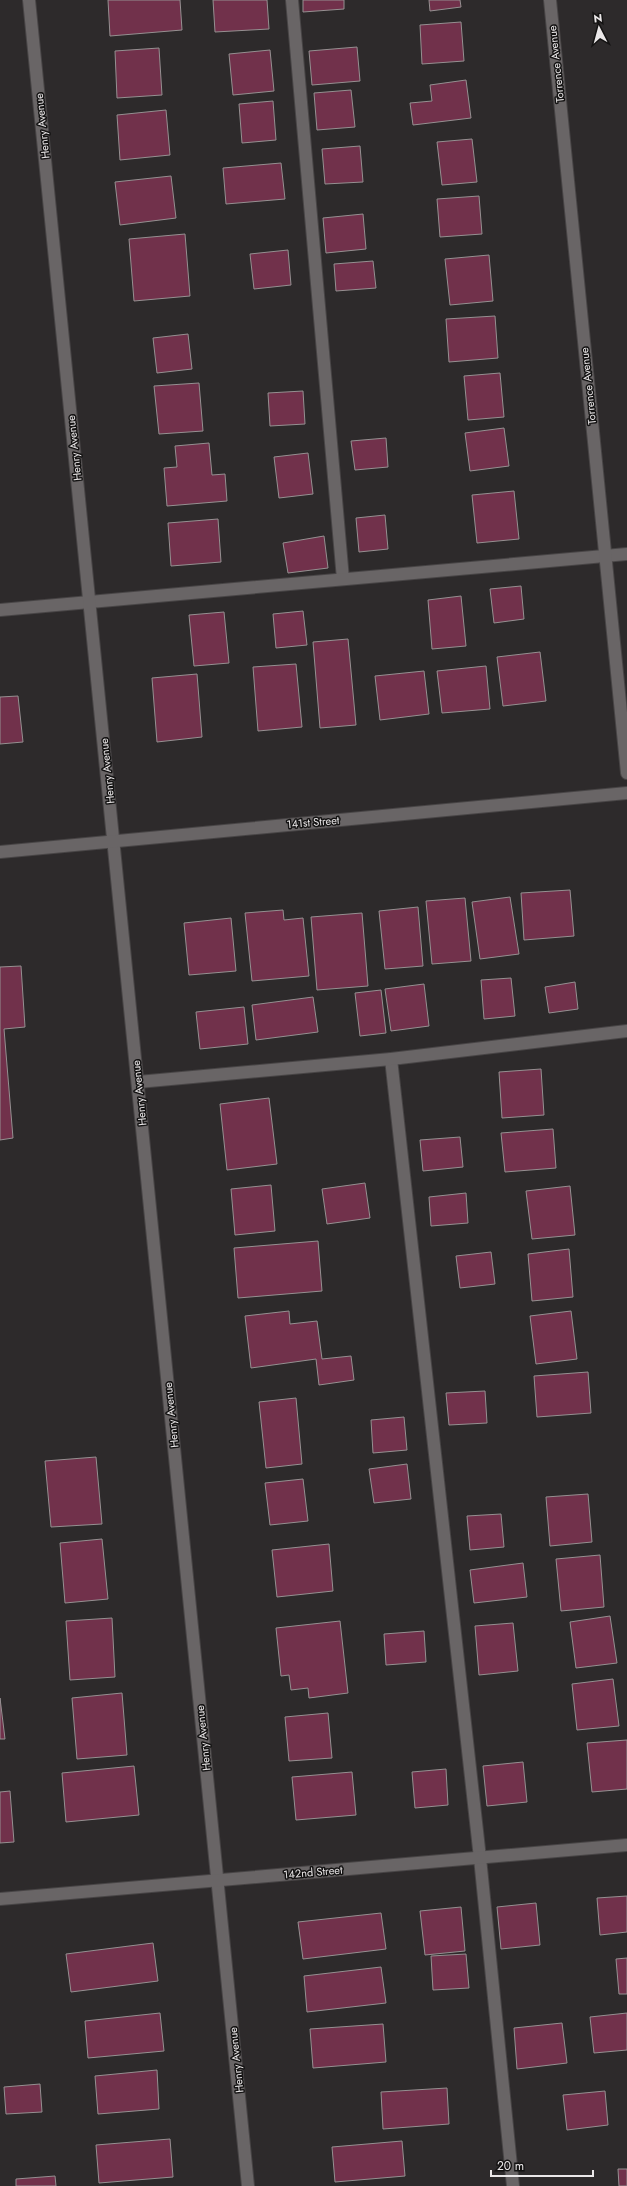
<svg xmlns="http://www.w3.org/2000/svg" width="627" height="2186" viewBox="0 0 627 2186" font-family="Jost,sans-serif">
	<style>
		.building { fill: #71314b; stroke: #959091 }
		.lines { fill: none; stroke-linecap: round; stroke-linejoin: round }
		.lane-casing { stroke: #484546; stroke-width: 14 }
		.street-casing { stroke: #484546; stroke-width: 14 }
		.lane { stroke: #696566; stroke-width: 12 }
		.street { stroke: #696566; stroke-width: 12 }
		.labels { text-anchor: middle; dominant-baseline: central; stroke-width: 3; stroke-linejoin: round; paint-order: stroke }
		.street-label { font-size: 11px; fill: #ebe8e9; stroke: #141313 }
	</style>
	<rect width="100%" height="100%" fill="#2d2a2b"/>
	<!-- building -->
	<g class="building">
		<path d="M108 0H180L182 30 110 36Z"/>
		<path d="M213 0H267L269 29 215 32Z"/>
		<path d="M303 0H344V9L303 12Z"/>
		<path d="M429 0H460L461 7 430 11Z"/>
		<path d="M461 22 464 61 422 64 420 25Z"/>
		<path d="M357 47 360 81 312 85 309 51Z"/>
		<path d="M159 48 162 95 117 98 115 51Z"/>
		<path d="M270 50 274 91 233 95 229 54Z"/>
		<path d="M466 80 471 118 413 125 410 103 432 101 430 85Z"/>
		<path d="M351 90 355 127 317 130 314 93Z"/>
		<path d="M273 101 276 140 242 143 239 104Z"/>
		<path d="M166 110 170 155 120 160 117 115Z"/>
		<path d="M472 139 477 182 442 185 437 142Z"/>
		<path d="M360 146 363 182 325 184 322 149Z"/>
		<path d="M281 163 285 199 226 204 223 168Z"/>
		<path d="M171 176 176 218 120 225 115 182Z"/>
		<path d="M479 196 482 234 440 237 437 199Z"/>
		<path d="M363 214 366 249 326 253 323 218Z"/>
		<path d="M185 234 190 296 134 301 129 239Z"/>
		<path d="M288 250 291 285 254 289 250 254Z"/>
		<path d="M489 255 493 301 450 305 445 259Z"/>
		<path d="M373 261 376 288 336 291 334 264Z"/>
		<path d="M495 316 498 358 449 362 446 319Z"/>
		<path d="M188 334 192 369 157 373 153 338Z"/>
		<path d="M500 373 504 417 468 420 464 376Z"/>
		<path d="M199 383 203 431 159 434 154 386Z"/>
		<path d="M303 391 305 424 270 426 268 393Z"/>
		<path d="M504 428 509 466 470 471 465 433Z"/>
		<path d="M386 438 388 467 355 470 351 441Z"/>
		<path d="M209 443 212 475 225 474 227 501 167 506 164 468 177 467 175 446Z"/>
		<path d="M308 453 313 494 279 498 274 457Z"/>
		<path d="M514 491 519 539 477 543 472 495Z"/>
		<path d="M385 515 388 549 359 552 356 518Z"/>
		<path d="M218 519 221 562 171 566 168 523Z"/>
		<path d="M324 536 328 568 288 573 283 543Z"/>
		<path d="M521 586 524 619 494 623 490 589Z"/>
		<path d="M461 596 466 646 432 649 428 600Z"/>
		<path d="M303 611 307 645 276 648 273 614Z"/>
		<path d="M224 612 229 663 194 666 189 615Z"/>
		<path d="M348 639 356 725 320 728 313 642Z"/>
		<path d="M540 652 546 701 503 706 497 657Z"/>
		<path d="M296 664 302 727 258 731 253 667Z"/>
		<path d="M486 666 490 709 442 713 437 671Z"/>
		<path d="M424 671 429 714 380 720 375 676Z"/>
		<path d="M197 674 202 737 157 742 152 678Z"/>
		<path d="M18 696 23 742 0 744V697Z"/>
		<path d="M570 890 574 936 524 940 521 893Z"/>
		<path d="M510 897 519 954 480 959 472 902Z"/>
		<path d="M465 898 471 961 432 964 426 901Z"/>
		<path d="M418 907 423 966 385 969 379 911Z"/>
		<path d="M283 910 284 920 303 918 309 976 252 981 245 913Z"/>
		<path d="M362 913 368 986 317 990 311 917Z"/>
		<path d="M231 918 236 971 189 975 184 923Z"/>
		<path d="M21 966 25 1027 4 1029 13 1138 0 1140V967Z"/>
		<path d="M511 978 515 1016 484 1019 481 980Z"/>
		<path d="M575 982 578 1009 549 1013 545 987Z"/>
		<path d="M424 984 429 1026 391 1031 385 989Z"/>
		<path d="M381 990 386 1033 360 1036 355 993Z"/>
		<path d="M313 997 318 1032 256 1040 252 1005Z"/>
		<path d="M244 1007 248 1044 200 1049 196 1012Z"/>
		<path d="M541 1069 544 1115 502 1118 499 1072Z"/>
		<path d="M269 1098 277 1164 227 1170 220 1104Z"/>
		<path d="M553 1129 556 1168 505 1172 501 1133Z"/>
		<path d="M460 1137 463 1167 423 1171 420 1140Z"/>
		<path d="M365 1183 370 1218 327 1224 322 1189Z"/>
		<path d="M271 1185 275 1231 235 1235 231 1189Z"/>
		<path d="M570 1186 575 1235 532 1239 526 1191Z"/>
		<path d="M466 1193 468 1223 431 1226 429 1197Z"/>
		<path d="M318 1241 322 1291 238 1298 234 1248Z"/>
		<path d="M569 1249 573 1297 532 1301 528 1254Z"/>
		<path d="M491 1252 495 1284 460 1288 456 1256Z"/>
		<path d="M289 1311 290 1324 317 1321 322 1359 351 1356 354 1380 319 1385 316 1359 251 1368 245 1316Z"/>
		<path d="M571 1311 577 1359 536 1364 530 1316Z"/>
		<path d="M588 1372 591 1413 537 1417 534 1376Z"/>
		<path d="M485 1391 487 1423 449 1425 446 1393Z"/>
		<path d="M296 1398 302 1464 266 1468 259 1402Z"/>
		<path d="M404 1417 407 1450 373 1453 371 1420Z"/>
		<path d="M96 1457 102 1524 51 1527 45 1461Z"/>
		<path d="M407 1464 411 1499 374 1503 369 1469Z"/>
		<path d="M303 1479 308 1521 270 1525 265 1483Z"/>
		<path d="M588 1494 592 1542 550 1546 546 1497Z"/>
		<path d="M501 1514 504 1547 470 1550 467 1516Z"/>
		<path d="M102 1539 108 1599 65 1603 60 1543Z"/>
		<path d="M329 1544 333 1591 277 1597 272 1550Z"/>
		<path d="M600 1555 604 1607 561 1611 556 1559Z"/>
		<path d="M523 1563 527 1597 474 1603 470 1570Z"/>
		<path d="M610 1616 617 1663 576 1668 570 1622Z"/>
		<path d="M112 1618 115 1677 70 1680 66 1621Z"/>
		<path d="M340 1621 348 1693 309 1698 308 1688 291 1690 289 1675 281 1676 276 1628Z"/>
		<path d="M513 1623 518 1671 479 1675 475 1626Z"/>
		<path d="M424 1631 426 1662 386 1665 384 1634Z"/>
		<path d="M613 1679 619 1726 577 1730 572 1684Z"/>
		<path d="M122 1693 127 1755 77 1759 72 1698Z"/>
		<path d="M0 1698 5 1739H0Z"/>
		<path d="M328 1713 332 1758 289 1761 285 1717Z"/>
		<path d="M627 1740V1789L592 1792 587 1743Z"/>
		<path d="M523 1762 527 1802 487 1806 483 1766Z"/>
		<path d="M134 1766 139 1815 66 1822 62 1773Z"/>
		<path d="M446 1769 448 1805 415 1808 412 1772Z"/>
		<path d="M352 1772 356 1815 296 1820 292 1777Z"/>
		<path d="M10 1791 14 1842 0 1843V1792Z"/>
		<path d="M627 1896V1932L600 1935 597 1898Z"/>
		<path d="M536 1903 540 1945 501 1949 497 1907Z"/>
		<path d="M461 1907 465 1951 425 1955 420 1911Z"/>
		<path d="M381 1913 386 1949 303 1959 298 1922Z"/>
		<path d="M153 1943 158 1981 71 1992 66 1954Z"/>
		<path d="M466 1954 469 1988 433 1990 431 1956Z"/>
		<path d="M627 1958V1994H619L616 1959Z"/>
		<path d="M381 1967 386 2003 307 2012 304 1976Z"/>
		<path d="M160 2013 164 2051 88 2058 85 2021Z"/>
		<path d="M627 2013V2050L594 2053 590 2017Z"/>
		<path d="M562 2023 567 2063 517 2069 514 2028Z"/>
		<path d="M383 2024 386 2062 313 2068 310 2029Z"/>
		<path d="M157 2070 159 2109 98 2114 95 2076Z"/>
		<path d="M40 2084 42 2112 6 2114 4 2087Z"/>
		<path d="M447 2088 449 2124 383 2129 381 2092Z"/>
		<path d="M605 2091 608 2125 567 2130 563 2095Z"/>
		<path d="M170 2139 173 2177 99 2183 96 2145Z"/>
		<path d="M402 2141 405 2176 335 2182 332 2147Z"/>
		<path d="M618 2169H627V2186H619Z"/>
		<path d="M55 2176 56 2186H16V2179Z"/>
	</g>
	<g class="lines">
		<!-- lane casing -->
		<g class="lane-casing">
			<g id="lane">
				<path d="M292 0 343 579"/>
				<path d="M0 610 627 554"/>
				<path d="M391 1059 480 1858 513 2186"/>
				<path d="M138 1082 391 1059 627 1031"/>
			</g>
		</g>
		<!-- street casing -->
		<g class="street-casing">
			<g id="street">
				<path d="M29 0 248 2186"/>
				<path d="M550 0 627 773"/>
				<path d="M0 852 627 793"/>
				<path d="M0 1899 627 1845"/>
			</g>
		</g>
		<!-- lane -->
		<use href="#lane" class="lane"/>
		<!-- street -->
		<use href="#street" class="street"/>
	</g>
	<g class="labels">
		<!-- street labels -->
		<g class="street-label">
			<text transform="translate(556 64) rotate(-96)">Torrence Avenue</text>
			<text transform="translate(42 126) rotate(-96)">Henry Avenue</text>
			<text transform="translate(588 386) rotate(-96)">Torrence Avenue</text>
			<text transform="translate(74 448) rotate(-96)">Henry Avenue</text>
			<text transform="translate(107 771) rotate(-96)">Henry Avenue</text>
			<text transform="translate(313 822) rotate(-5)">141st Street</text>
			<text transform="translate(139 1093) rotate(-96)">Henry Avenue</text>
			<text transform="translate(171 1415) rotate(-96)">Henry Avenue</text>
			<text transform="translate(203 1738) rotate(-96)">Henry Avenue</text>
			<text transform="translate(313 1872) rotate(-5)">142nd Street</text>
			<text transform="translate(236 2060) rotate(-96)">Henry Avenue</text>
		</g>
	</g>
	<!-- north arrow -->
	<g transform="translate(599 28) rotate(354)" stroke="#141313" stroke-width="3" paint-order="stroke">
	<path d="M0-3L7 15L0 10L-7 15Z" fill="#ebe8e9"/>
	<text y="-6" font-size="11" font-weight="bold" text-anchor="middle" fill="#ebe8e9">N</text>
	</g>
	<!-- scale -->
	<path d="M491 2170v6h102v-6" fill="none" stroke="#ebe8e9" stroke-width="2"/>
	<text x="497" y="2170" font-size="12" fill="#ebe8e9" stroke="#141313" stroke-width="3" paint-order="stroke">20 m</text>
</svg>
